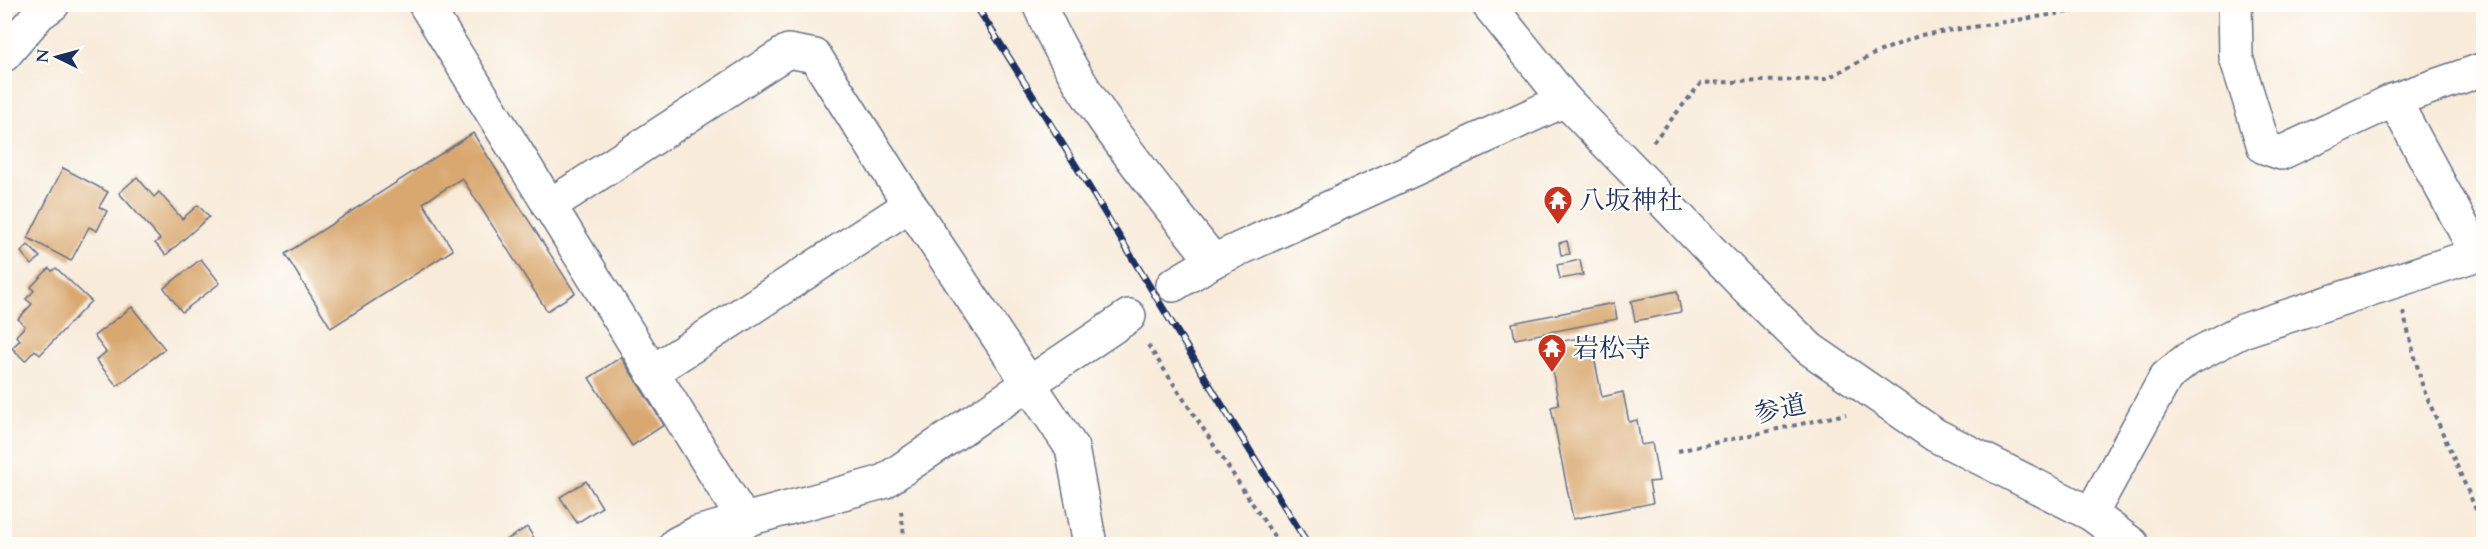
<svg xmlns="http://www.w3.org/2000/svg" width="2488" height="549" viewBox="0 0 2488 549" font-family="Cardo,'Noto Serif JP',serif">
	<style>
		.building { fill: #d9a86f }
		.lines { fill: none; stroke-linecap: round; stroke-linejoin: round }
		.minor-casing { stroke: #687189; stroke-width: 36 }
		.path { stroke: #687189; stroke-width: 4; stroke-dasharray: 4.5 4.5; stroke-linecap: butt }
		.minor { stroke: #fff; stroke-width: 33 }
		.rail-casing { stroke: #1b2f5e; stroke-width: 7 }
		.rail { stroke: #fdfcf7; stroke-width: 4.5; stroke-dasharray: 14; stroke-linecap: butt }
		.labels { text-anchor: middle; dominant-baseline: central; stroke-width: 4.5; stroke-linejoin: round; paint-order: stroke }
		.poi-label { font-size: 26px; fill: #1b2f5e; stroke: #fdfcf7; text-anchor: start }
		.street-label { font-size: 26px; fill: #1b2f5e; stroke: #fdfcf7 }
	</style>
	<rect width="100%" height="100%" fill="#fdfcf7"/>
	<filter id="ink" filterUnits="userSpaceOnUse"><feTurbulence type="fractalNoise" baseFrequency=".0167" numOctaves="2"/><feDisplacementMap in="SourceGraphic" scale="12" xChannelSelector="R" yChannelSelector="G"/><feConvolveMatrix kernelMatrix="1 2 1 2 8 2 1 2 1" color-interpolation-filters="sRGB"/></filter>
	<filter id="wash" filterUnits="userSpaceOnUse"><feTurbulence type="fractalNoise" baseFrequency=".008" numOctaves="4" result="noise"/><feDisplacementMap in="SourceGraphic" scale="24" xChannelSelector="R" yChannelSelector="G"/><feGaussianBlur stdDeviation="1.35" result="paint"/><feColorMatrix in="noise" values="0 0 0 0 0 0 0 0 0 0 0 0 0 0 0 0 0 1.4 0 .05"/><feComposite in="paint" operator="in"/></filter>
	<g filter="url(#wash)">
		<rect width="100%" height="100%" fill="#f8ebda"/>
		<g id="blocks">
			<!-- building -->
			<g class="building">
				<path d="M473 133 575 293 547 311 462 178 423 203 453 250 331 328 285 254Z"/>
				<path d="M63 168 108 192 99 207 107 211 97 231 89 227 71 261 28 238Z"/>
				<path d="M137 177 154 197 159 192 182 219 198 205 209 217 166 255 155 243 160 239 119 193Z"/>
				<path d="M1567 241 1570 254 1561 255 1559 243Z"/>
				<path d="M28 245 40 257 32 265 21 252Z"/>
				<path d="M201 259 220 283 182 312 164 288Z"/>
				<path d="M1580 260 1583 275 1560 279 1557 265Z"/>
				<path d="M49 268 52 271 56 268 91 301 40 355 35 350 25 361 12 348 20 340 16 336 25 326 18 319 32 304 26 299 34 291 31 287Z"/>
				<path d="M1677 291 1681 312 1635 321 1631 301Z"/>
				<path d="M1614 303 1617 319 1515 339 1512 323Z"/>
				<path d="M132 307 165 349 117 386 96 360 106 352 94 336Z"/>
				<path d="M1590 336 1602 397 1623 392 1629 422 1637 420 1641 445 1652 443 1659 481 1649 482 1653 503 1573 519 1551 407 1559 405 1547 344Z"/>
				<path d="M621 357 664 425 632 446 589 378Z"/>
				<path d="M586 481 602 507 577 523 560 497Z"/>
				<path d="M527 527 538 544H500Z"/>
			</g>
		</g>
	</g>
	<g filter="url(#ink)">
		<use href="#blocks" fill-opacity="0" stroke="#687189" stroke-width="1.5"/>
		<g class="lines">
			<!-- minor casing -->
			<g class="minor-casing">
				<g id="minor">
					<path d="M425 4 745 522"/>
					<path d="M1039 4C1080 101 1149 179 1213 261"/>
					<path d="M1488 4 1565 100 1748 289 1810 349 1935 435 2091 514 2132 544"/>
					<path d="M2235 4 2236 57 2264 147 2281 153 2394 100 2478 255"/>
					<path d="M4 55 39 14 53 4"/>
					<path d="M2394 100 2484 69"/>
					<path d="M549 206 788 51 815 56 910 205 1072 448 1090 544"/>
					<path d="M1173 285 1213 261 1565 100"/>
					<path d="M652 372 910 205"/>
					<path d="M2091 514 2166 377 2188 359 2242 331 2484 252"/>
					<path d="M676 544 697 533 883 482 1129 316"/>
				</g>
			</g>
			<!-- path -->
			<g class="path">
				<path d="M1653 142 1701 83 1826 79 1876 53 1921 35 2094 8"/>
				<path d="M2403 312 2423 388 2484 528"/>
				<path d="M1148 345 1279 544"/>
				<path d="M1678 451 1846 414"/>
				<path d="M901 511 905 544"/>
			</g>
			<!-- minor -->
			<use href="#minor" class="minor"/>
			<!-- rail casing -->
			<g class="rail-casing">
				<path id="rail" d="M975 4C1089 182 1195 365 1308 544"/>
			</g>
			<!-- rail -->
			<use href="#rail" class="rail"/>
		</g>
	</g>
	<!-- icons -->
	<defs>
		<g id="temple-pin" transform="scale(1.5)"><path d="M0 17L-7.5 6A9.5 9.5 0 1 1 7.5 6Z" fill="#c8321e" stroke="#fdfcf7"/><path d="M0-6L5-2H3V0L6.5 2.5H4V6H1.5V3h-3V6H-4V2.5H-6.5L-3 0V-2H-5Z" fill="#fff"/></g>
	</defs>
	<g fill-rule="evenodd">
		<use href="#temple-pin" x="1558" y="200"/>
		<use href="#temple-pin" x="1552" y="348"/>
	</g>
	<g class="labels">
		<!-- poi labels -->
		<g class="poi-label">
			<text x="1579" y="200">八坂神社</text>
			<text x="1573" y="348">岩松寺</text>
		</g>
		<!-- street labels -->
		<g class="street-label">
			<text transform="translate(1780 409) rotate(-12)">参道</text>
		</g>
	</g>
	<!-- margin -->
	<rect width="2488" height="549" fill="none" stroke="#fdfcf7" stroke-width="24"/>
	<!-- north arrow -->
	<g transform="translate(57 57) rotate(275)" stroke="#fdfcf7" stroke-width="4.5" paint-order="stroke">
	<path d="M0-4.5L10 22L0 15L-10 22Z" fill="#1b2f5e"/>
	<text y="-9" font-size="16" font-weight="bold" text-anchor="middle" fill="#1b2f5e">N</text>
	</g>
</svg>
